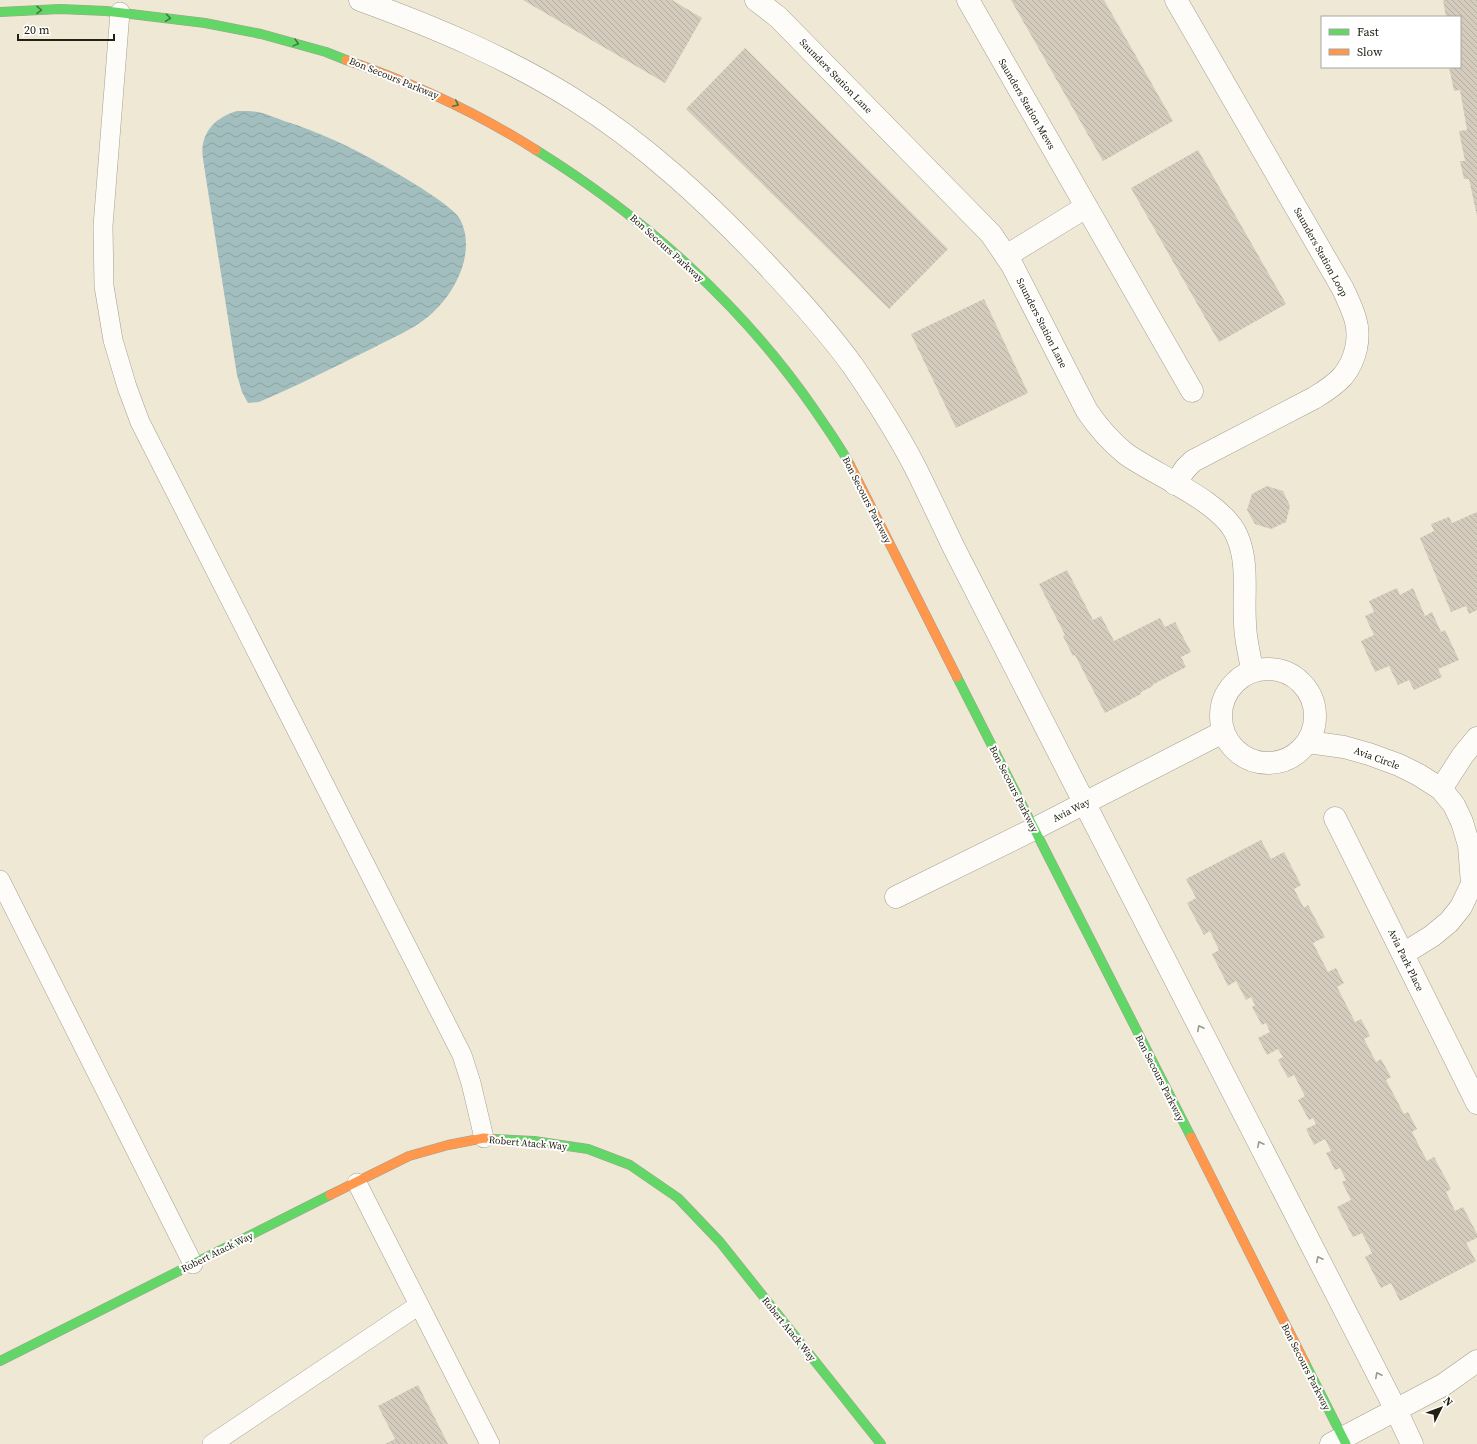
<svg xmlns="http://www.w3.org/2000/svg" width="1477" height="1444" viewBox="0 0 1477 1444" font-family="'Source Serif 4',serif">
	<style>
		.water { fill: url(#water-waves) }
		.building { fill: url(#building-back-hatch) }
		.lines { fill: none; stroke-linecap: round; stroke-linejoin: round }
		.lane-casing { stroke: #a49f90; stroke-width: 20 }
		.street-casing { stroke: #a49f90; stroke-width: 23 }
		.fast-casing { stroke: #a49f90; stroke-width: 10 }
		.slow-casing { stroke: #a49f90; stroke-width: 10 }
		.lane { stroke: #fdfcf9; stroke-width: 19 }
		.street { stroke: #fdfcf9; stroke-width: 22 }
		.fast { stroke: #63d668; stroke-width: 9 }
		.slow { stroke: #ff974d; stroke-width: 9 }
		.oneway { stroke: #447b3e }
		.oneway2 { stroke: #9b9992 }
		.labels { text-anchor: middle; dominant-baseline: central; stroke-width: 4; stroke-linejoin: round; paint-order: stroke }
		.street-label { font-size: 10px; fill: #242013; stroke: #fff }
	</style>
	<defs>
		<pattern id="water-waves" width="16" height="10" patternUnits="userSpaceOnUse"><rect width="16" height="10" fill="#a2bebe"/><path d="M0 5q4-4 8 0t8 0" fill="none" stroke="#8ba3a2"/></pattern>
		<pattern id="building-back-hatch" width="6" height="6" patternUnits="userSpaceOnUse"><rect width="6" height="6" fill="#d4cbbd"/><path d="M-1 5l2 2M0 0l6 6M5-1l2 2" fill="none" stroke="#b6aea2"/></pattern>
	</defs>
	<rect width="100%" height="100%" fill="#efe8d5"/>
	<!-- water -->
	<path class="water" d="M237 111C244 111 252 111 258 112 267 114 276 118 284 121 320 132 353 148 386 167 402 176 452 205 460 219 477 252 455 294 429 316 412 330 390 339 371 349 334 367 297 386 259 402L248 403 242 392 237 375 205 172C204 163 201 152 203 144 207 125 221 116 237 111Z"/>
	<!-- building -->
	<g class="building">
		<path d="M523 0H672L702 18 665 83Z"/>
		<path d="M1011 0H1104L1173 121 1103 161Z"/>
		<path d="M1443 0H1477V216L1469 179H1464L1460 161H1465L1459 131 1467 130 1460 90 1454 91 1449 67H1460V17H1446Z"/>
		<path d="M745 48 948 249 889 309 686 109Z"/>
		<path d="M1198 150 1286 304 1219 342 1131 188Z"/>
		<path d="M984 299 1028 393 956 428 911 334Z"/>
		<path d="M1267 486 1283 491 1290 506 1286 522 1271 529 1255 524 1247 510 1252 494Z"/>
		<path d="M1477 512V610L1469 614 1466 606 1451 612 1420 538 1434 531 1431 524 1449 517 1452 523Z"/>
		<path d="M1067 570 1093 620 1101 616 1114 641 1160 618 1165 627 1175 622 1191 652 1181 657 1186 667 1152 685 1153 686 1141 692V694L1105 713 1075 655 1073 656 1063 636 1065 635 1039 584Z"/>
		<path d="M1397 588 1400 595 1413 588 1425 616 1432 612 1441 632 1445 630 1459 660 1438 669 1442 677 1414 690 1409 680 1398 685 1389 666 1375 672 1361 641 1374 635 1365 616 1374 612 1369 601Z"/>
		<path d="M1261 840 1271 859 1284 852 1301 885 1294 889 1304 908 1308 905 1325 937 1313 943 1328 972 1336 968 1344 983 1337 987 1355 1022 1361 1019 1370 1036 1364 1039 1376 1062 1381 1059 1391 1077 1386 1080 1404 1114 1408 1112 1417 1129 1412 1132 1427 1161 1434 1157 1451 1189 1446 1192 1455 1211 1463 1207 1477 1234V1238L1466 1243 1476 1261 1400 1301 1391 1283 1381 1288 1365 1257 1372 1253 1362 1233 1353 1237 1337 1207 1351 1200 1342 1182 1346 1180 1340 1168 1335 1170 1326 1153 1331 1151 1325 1139 1314 1145 1306 1129 1316 1124 1313 1118 1309 1120 1298 1100 1305 1096 1294 1075 1288 1078 1278 1060 1283 1057 1278 1049 1267 1055 1258 1038 1270 1032 1266 1023 1262 1025 1252 1007 1255 1005 1251 997 1246 1000 1236 981 1228 986 1212 954 1219 950 1210 931 1204 935 1187 903 1196 898 1186 879Z"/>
		<path d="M418 1385 448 1444H385L395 1439 378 1406Z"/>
	</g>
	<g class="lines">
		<!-- lane casing -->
		<g class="lane-casing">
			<g id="lane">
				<path d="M120 12 103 226 104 286 113 340 127 387 140 422 462 1055 471 1083 484 1138"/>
				<path d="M0 880 193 1264"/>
				<path d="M357 1183 490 1444"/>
				<path d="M212 1444 419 1305"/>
			</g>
		</g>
		<!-- street casing -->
		<g class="street-casing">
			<g id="street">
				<path d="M360 0C434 27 506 57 573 99 645 144 707 202 765 263 796 296 827 330 853 366 875 398 897 432 915 467 928 493 941 521 954 548 998 634 1042 720 1086 806 1189 1007 1293 1208 1396 1410L1412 1444"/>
				<path d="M756 0 778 17 991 234 1012 265 1087 411C1098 427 1111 442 1126 454 1157 476 1223 502 1237 536 1249 563 1243 594 1245 623 1245 639 1250 655 1252 671"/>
				<path d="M968 0 1192 391"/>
				<path d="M1006 256 1086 207"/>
				<path d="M1175 484 1185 469 1193 461 1314 398C1324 392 1335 385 1343 376 1356 360 1361 337 1355 318 1352 308 1347 298 1343 289L1176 0"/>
				<circle cx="1268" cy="716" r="47"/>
				<path d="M1308 742 1344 747 1369 754 1399 765 1419 775 1441 789 1454 805 1462 822 1469 845 1472 884 1461 907 1449 922 1432 936 1403 954"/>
				<path d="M1441 789 1463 755 1477 738"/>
				<path d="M1335 818 1477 1103"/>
				<path d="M896 897 1034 829 1223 732"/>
				<path d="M1331 1444 1443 1385 1477 1361"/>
			</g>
		</g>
		<!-- fast casing -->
		<g class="fast-casing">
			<g id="fast">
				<path d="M0 12 60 9 106 11 205 23 261 34 326 52 346 60"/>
				<path d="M536 150C644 217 742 305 814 409 826 427 840 446 850 465"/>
				<path d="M957 677 1191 1137"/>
				<path d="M493 1139 534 1141 588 1149 630 1165 678 1198 720 1242 881 1444"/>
				<path d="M0 1361 330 1195"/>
				<path d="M1305 1363 1346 1444"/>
			</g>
		</g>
		<!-- slow casing -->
		<g class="slow-casing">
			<g id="slow">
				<path d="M346 60C413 83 476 112 536 150"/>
				<path d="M850 465 957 677"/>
				<path d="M1191 1137 1305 1363"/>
				<path d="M330 1195 409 1156 448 1145 484 1138 493 1139"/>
			</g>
		</g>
		<!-- lane -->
		<use href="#lane" class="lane"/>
		<!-- street -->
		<use href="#street" class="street"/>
		<!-- fast -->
		<use href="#fast" class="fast"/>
		<!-- slow -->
		<use href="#slow" class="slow"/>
	</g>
	<!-- one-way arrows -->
	<defs><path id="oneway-chevron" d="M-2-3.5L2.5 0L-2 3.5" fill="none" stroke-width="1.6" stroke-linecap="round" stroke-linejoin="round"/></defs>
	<g class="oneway">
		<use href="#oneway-chevron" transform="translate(39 10) rotate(1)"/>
		<use href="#oneway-chevron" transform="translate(168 18) rotate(8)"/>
		<use href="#oneway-chevron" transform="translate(296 43) rotate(15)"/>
		<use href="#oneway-chevron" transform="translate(456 104) rotate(25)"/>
	</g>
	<g class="oneway2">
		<use href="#oneway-chevron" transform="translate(1200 1028) rotate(-117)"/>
		<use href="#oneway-chevron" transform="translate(1260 1144) rotate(-117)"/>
		<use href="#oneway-chevron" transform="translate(1319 1259) rotate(-117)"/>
		<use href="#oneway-chevron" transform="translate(1378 1375) rotate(-117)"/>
	</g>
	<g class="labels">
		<!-- street labels -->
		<g class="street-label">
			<text transform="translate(836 76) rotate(46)">Saunders Station Lane</text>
			<text transform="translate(394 78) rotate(22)">Bon Secours Parkway</text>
			<text transform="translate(1027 104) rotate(60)">Saunders Station Mews</text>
			<text transform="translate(667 248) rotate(42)">Bon Secours Parkway</text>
			<text transform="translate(1321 252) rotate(61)">Saunders Station Loop</text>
			<text transform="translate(1042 323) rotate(63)">Saunders Station Lane</text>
			<text transform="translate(867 500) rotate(63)">Bon Secours Parkway</text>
			<text transform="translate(1377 758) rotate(20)">Avia Circle</text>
			<text transform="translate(1014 789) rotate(63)">Bon Secours Parkway</text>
			<text transform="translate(1071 810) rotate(-27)">Avia Way</text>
			<text transform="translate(1406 960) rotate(64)">Avia Park Place</text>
			<text transform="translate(1160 1078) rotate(63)">Bon Secours Parkway</text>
			<text transform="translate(528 1143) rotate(5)">Robert Atack Way</text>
			<text transform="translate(217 1252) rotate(-26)">Robert Atack Way</text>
			<text transform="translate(789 1329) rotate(51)">Robert Atack Way</text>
			<text transform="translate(1306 1367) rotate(63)">Bon Secours Parkway</text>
		</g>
	</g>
	<!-- legend -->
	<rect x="1321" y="16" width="140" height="52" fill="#ffffff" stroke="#a7a6a1"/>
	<rect x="1329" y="29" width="20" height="6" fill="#63d668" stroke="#a7a6a1"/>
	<text x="1357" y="36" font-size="12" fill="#242013">Fast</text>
	<rect x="1329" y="49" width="20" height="6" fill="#ff974d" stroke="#a7a6a1"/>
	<text x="1357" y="56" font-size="12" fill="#242013">Slow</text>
	<!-- north arrow -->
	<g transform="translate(1441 1408) rotate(48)" stroke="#ffffff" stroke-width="3" paint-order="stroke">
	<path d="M0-3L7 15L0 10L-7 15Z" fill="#242013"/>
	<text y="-6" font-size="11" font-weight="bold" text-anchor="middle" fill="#242013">N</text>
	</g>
	<!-- scale -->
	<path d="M18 34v6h96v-6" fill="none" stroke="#242013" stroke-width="2"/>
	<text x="24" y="34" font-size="12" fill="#242013" stroke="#ffffff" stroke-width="3" paint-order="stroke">20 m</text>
</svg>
